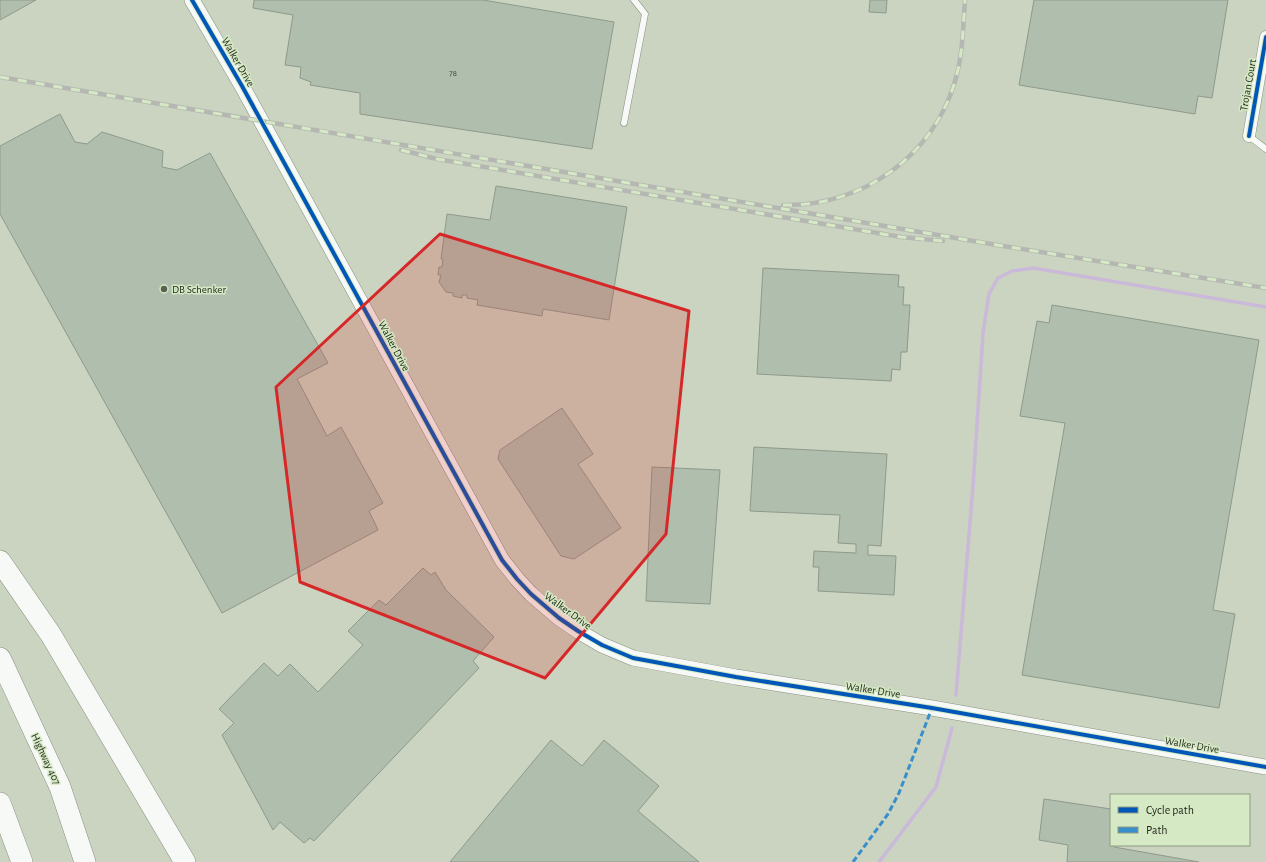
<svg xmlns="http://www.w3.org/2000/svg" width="1266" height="862" viewBox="0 0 1266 862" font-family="'Alegreya Sans',sans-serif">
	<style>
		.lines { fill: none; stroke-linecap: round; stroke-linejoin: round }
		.stream { stroke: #cbb9d9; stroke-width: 3.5 }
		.building { fill: #b0bead; stroke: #8f998c }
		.service-casing { stroke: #899181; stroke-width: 7 }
		.minor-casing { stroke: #899181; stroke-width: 13 }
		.tertiary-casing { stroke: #899181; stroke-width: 16 }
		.motorway-casing { stroke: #899181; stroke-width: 22 }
		.service { stroke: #f7f9f6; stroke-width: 6 }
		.minor { stroke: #f7f9f6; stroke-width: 12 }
		.tertiary { stroke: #f7f9f6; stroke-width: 15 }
		.motorway { stroke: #f7f9f6; stroke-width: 21 }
		.rail-casing { stroke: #b5b8b2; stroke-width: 4.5 }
		.rail { stroke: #d6e9c5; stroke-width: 3; stroke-dasharray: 9; stroke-linecap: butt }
		.quiet { stroke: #398fc9; stroke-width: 3; stroke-dasharray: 6 3; stroke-linecap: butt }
		.cycleway-casing { stroke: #d6e9c5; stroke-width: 6 }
		.cycleway { stroke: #0057b8; stroke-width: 4 }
		.marked { fill: #d62828; fill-opacity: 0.2; stroke: #d62828; stroke-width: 3; stroke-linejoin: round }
		.poi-dot { fill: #5b6253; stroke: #d6e9c5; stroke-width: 1.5 }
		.labels { text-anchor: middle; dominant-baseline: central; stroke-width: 3; stroke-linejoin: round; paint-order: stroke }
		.number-label { font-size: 9px; fill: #434b3d }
		.street-label { font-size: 11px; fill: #1f2518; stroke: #d6e9c5 }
		.poi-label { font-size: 11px; fill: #1f2518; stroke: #d6e9c5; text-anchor: start }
	</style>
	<rect width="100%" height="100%" fill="#cad4c0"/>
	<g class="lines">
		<!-- stream -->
		<g class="stream">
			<path d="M956 695 973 486 983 333 989 294 998 278 1012 271 1033 268 1266 307"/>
			<path d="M879 862 936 787 952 728"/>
		</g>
	</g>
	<!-- building -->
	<g class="building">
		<path d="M0 0H36L0 20Z"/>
		<path d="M254 0H483L614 22 592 149 360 114V93L310 85 311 82 300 78 301 67 285 65 293 15 253 8Z"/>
		<path d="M870 0H887L886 13 869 12Z"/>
		<path d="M1034 0H1228L1212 98 1198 96 1195 114 1019 85Z"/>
		<path d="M60 114 75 142 87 144 102 132 163 151 162 167 177 170 210 153 328 363 297 379 327 436 341 427 383 503 369 511 378 530 222 613 0 214V146Z"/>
		<path d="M496 186 627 207 609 320 543 309 542 316 477 305 478 300 467 298V295H462V298L453 296V293L446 292 439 282 441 275H438L439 267H442L443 259H441L447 214 490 220Z"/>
		<path d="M763 268 899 275 898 287H904L903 305H910L907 352H901L900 370 892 369 891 381 757 374Z"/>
		<path d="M1052 305 1259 340 1213 610 1235 614 1219 708 1022 675 1065 423 1020 416 1037 321 1049 323Z"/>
		<path d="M562 408 593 454 578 464 621 528 574 559 561 556 498 459 500 450Z"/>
		<path d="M754 447 887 454 881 546 868 545V555L896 556 894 595 818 591 819 567H813L814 551 856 553V544L838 543 840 515 750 511Z"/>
		<path d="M652 467 720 470 710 604 646 601Z"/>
		<path d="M423 568 431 575 435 572 446 590 494 637 473 661 479 668 314 841 310 838 304 843 280 822 273 830 222 735 234 723 219 709 264 663 278 676 290 664 318 692 363 645 348 631 379 600 386 605Z"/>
		<path d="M551 740 582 766 604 740 659 786 638 811 699 862H450Z"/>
		<path d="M1044 799 1111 809V845H1114V847L1199 862H1067L1068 845 1039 840Z"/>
	</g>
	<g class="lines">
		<!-- service casing -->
		<g class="service-casing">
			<g id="service">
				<path d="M624 123 645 14 634 0"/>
				<path d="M1249 136 1266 149"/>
			</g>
		</g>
		<!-- minor casing -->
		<g class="minor-casing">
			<path id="minor" d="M1249 136 1266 37"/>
		</g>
		<!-- tertiary casing -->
		<g class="tertiary-casing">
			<path id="tertiary" d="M192 0 242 86 502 560 517 579 531 594 559 618 578 631 602 645 633 658 736 677 932 708 1266 767"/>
		</g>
		<!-- motorway casing -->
		<g class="motorway-casing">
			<g id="motorway">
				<path d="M0 561 51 635 185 862"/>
				<path d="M0 658 60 787 85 862"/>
				<path d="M0 803 22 862"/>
			</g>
		</g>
		<!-- service -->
		<use href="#service" class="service"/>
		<!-- minor -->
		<use href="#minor" class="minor"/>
		<!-- tertiary -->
		<use href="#tertiary" class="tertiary"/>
		<!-- motorway -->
		<use href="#motorway" class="motorway"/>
		<!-- rail casing -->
		<g class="rail-casing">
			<g id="rail">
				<path d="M0 77 997 245 1266 288"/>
				<path d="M401 150 437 159 901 237 943 241"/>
				<path d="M783 205C861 207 933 157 955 81 963 55 963 27 965 0"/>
			</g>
		</g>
		<!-- rail -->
		<use href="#rail" class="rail"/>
		<!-- quiet -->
		<path class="quiet" d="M853 862 888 814 899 793 932 708"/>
		<!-- cycleway casing -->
		<g class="cycleway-casing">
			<g id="cycleway">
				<path d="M192 0 242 86 502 560 517 579 531 594 559 618 578 631 602 645 633 658 736 677 932 708 1266 767"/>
				<path d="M1249 136 1266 37"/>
			</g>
		</g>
		<!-- cycleway -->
		<use href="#cycleway" class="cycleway"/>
	</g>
	<!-- marked area -->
	<path class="marked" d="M440 234 689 311 666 534 545 678 300 582 276 387Z"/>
	<!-- markers -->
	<circle class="poi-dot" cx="164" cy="289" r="4"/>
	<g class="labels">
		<!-- number labels -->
		<g class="number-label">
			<text x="453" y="73">78</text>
		</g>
		<!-- street labels -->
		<g class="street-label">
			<text transform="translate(238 62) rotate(60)">Walker Drive</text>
			<text transform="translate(1248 85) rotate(-80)">Trojan Court</text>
			<text transform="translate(394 346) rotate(62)">Walker Drive</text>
			<text transform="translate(568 611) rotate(36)">Walker Drive</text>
			<text transform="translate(873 690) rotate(9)">Walker Drive</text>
			<text transform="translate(1192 745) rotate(10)">Walker Drive</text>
			<text transform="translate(46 759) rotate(65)">Highway 407</text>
		</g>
		<!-- poi labels -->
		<g class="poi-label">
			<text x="172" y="289">DB Schenker</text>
		</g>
	</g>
	<!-- legend -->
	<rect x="1110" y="794" width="140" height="52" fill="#d6e9c5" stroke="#8d9b80"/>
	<rect x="1118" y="807" width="20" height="6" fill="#0057b8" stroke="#8d9b80"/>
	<text x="1146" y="814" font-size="12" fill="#1f2518">Cycle path</text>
	<rect x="1118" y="827" width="20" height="6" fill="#398fc9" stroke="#8d9b80"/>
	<text x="1146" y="834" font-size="12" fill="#1f2518">Path</text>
</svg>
